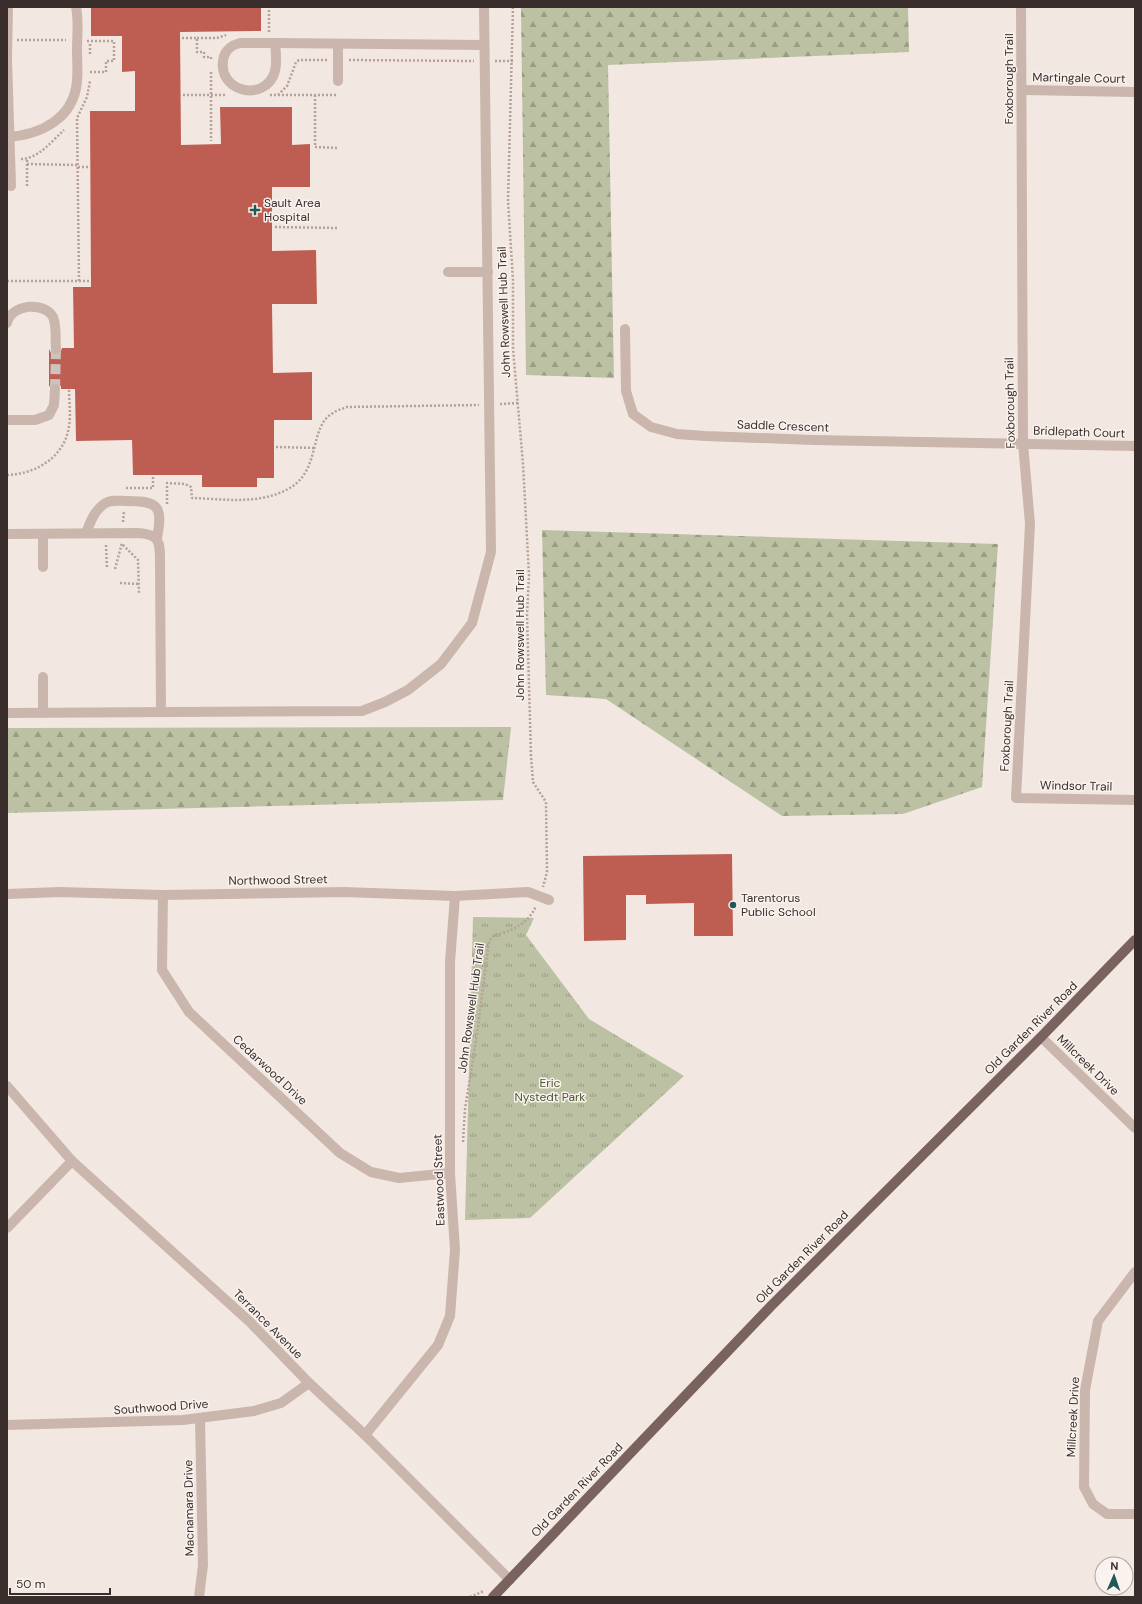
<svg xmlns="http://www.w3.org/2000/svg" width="1142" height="1604" viewBox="0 0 1142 1604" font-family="'DM Sans',sans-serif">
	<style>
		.forest { fill: url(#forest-firs) }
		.park { fill: url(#park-tufts) }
		.building { fill: #be5e53 }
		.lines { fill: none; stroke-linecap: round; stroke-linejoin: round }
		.minor-tunnel { stroke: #cdc3bd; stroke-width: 10; stroke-dasharray: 10 5; stroke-linecap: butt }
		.path { stroke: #b6a098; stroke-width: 2.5; stroke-dasharray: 2 2; stroke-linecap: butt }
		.minor { stroke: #cab6ad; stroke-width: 10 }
		.major { stroke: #7a635e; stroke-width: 10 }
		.poi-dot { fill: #235854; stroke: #faf2ee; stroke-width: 1.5 }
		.labels { text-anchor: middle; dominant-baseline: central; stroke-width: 3; stroke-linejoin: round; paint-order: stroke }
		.street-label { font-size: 12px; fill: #392e2b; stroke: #faf2ee }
		.poi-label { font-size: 12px; fill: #392e2b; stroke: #faf2ee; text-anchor: start }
		.park-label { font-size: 12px; fill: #4d5631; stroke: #faf2ee }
	</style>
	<defs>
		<pattern id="forest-firs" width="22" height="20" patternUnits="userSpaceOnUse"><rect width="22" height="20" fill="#bbc1a2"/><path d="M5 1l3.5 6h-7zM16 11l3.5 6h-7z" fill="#999d84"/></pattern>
		<pattern id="park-tufts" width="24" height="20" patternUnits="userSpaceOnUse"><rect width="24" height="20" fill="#bbc1a2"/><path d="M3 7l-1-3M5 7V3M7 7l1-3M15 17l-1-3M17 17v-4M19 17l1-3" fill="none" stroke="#999d84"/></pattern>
	</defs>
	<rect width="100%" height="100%" fill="#f2e8e1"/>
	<!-- forest -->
	<g class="forest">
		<path d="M521 7H908L909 52 608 65 614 378 526 375Z"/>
		<path d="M542 530 998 544 982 787 903 814 782 816 606 699 546 695Z"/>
		<path d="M511 727 503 800 7 813V728Z"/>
	</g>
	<!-- park -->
	<path class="park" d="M473 917 534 918 526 935 589 1019 684 1076 530 1218 465 1220Z"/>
	<!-- building -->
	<g class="building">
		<path d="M91 7H261V31L180 32 181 145 221 144 220 107H292V145L310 144V187H272V251L316 250 317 304H272L273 373 312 372V420H274V478H257V487H202V475H133L132 440 76 441 75 389H61V386L56 383H52L49 387V349L51 353 56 355 60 354 62 348H74L73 287H91L90 111H135V71L122 72V36H91Z"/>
		<path d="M732 854 733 936H694V903L646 904V895H626V940L584 941 583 856Z"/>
	</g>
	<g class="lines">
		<!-- minor-tunnel -->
		<path class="minor-tunnel" d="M55 389 56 349"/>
		<!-- path -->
		<g class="path">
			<path d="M513 7 508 201 513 280V349L523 464 529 575 527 615 531 756 533 782 546 802 547 872 543 887"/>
			<path d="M269 32V7"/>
			<path d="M182 38H197V52H204V57H211V59"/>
			<path d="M197 38H217L226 35"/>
			<path d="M17 40H66"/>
			<path d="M87 41H114V61H106V72H90"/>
			<path d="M90 54V43"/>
			<path d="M349 60 474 61"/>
			<path d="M495 61H513"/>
			<path d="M211 72V141"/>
			<path d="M183 95H227"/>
			<path d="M270 95H338"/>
			<path d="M278 95 287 86 296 62 299 60H328"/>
			<path d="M315 95V147L338 148"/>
			<path d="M21 159C38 159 52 141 64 130"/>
			<path d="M27 164 78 165"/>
			<path d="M78 167H89"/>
			<path d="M27 186V159"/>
			<path d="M275 227 338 228"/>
			<path d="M7 281H91"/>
			<path d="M79 281 77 118 87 97 90 81"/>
			<path d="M500 404 518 403"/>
			<path d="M276 447 315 448"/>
			<path d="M7 475C36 474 65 457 69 426 71 414 69 401 69 389"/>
			<path d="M126 488H153V475"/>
			<path d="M167 504V483L185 484 191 487 192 498C223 499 259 505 288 489 322 471 308 427 333 413 337 410 342 409 347 407L479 405"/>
			<path d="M123 522 124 511"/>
			<path d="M106 545 107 568"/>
			<path d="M123 545 138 560 139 594"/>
			<path d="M115 569 122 543"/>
			<path d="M120 583 139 584"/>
			<path d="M463 1142 465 1109 477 1034 489 941 494 935C511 932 529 923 536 906"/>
			<path d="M470 1597 484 1591"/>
		</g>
		<!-- minor -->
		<g class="minor">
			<path d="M8 7 7 59 11 186"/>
			<path d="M1021 7 1023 443 1030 524 1016 798 1135 800"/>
			<path d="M240 43H275C276 52 277 63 275 71 266 104 214 92 224 56 227 48 232 45 240 43Z"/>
			<path d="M275 43 484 45"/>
			<path d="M338 81V44"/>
			<path d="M1022 90 1135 92"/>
			<path d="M7 137C40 135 74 119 77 81 78 71 77 60 77 50 77 36 79 20 76 7"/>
			<path d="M448 272H488"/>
			<path d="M7 323C11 304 44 301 53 317 57 326 55 339 56 349"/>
			<path d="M625 329 626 391 633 414 651 427 677 434 705 436 813 440 1135 446"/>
			<path d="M7 420H35L49 415 54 405 55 389"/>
			<path d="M86 533C90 523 94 511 104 504 111 499 119 501 128 501 159 501 163 507 157 538"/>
			<path d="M7 534 137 533C161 534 160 543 160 564L161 712"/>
			<path d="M43 534V567"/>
			<path d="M7 713 362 711 385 702 408 690 441 664 472 623 491 552 484 7"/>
			<path d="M43 713V677"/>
			<path d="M7 894 60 892 163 895 344 892 455 896 528 892 549 900"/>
			<path d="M163 895 162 970 189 1012 340 1153 371 1172 399 1178 450 1173"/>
			<path d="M1041 1037 1135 1128"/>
			<path d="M7 1086 72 1161 250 1322 309 1383 365 1435 510 1580"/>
			<path d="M7 1228 72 1161"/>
			<path d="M1135 1272 1098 1321 1085 1390 1084 1487 1093 1504 1107 1514H1135"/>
			<path d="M7 1425 183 1420 254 1411 281 1403 309 1383"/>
			<path d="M365 1435 438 1345 450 1316 455 1250 450 1173V962L455 896"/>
			<path d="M199 1597 203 1565 200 1418"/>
		</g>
		<!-- major -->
		<path class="major" d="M493 1597 771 1306 1041 1037 1135 940"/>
	</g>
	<!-- markers -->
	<g class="poi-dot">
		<path d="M253 204h4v4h4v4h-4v4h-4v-4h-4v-4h4z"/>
		<circle cx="733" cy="905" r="4"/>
	</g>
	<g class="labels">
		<!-- street labels -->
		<g class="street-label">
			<text transform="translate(1079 78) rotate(1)">Martingale Court</text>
			<text transform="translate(1009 79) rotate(-90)">Foxborough Trail</text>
			<text transform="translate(504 312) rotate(-92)">John Rowswell Hub Trail</text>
			<text transform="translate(1010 403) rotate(-91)">Foxborough Trail</text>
			<text transform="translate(783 426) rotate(2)">Saddle Crescent</text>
			<text transform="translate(1079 432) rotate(2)">Bridlepath Court</text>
			<text transform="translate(520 635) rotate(-90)">John Rowswell Hub Trail</text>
			<text transform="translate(1007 726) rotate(-87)">Foxborough Trail</text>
			<text transform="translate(1076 786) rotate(1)">Windsor Trail</text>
			<text transform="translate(278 880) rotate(-1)">Northwood Street</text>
			<text transform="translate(471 1008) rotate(-82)">John Rowswell Hub Trail</text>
			<text transform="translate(1031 1028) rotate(-45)">Old Garden River Road</text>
			<text transform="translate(1088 1065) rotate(44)">Millcreek Drive</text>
			<text transform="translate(270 1070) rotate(43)">Cedarwood Drive</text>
			<text transform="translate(439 1180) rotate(-92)">Eastwood Street</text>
			<text transform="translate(802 1257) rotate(-45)">Old Garden River Road</text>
			<text transform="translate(268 1324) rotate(45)">Terrance Avenue</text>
			<text transform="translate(161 1407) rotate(-4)">Southwood Drive</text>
			<text transform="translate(1073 1417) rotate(-87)">Millcreek Drive</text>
			<text transform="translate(577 1490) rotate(-46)">Old Garden River Road</text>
			<text transform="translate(189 1508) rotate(-91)">Macnamara Drive</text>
		</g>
		<!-- poi labels -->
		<g class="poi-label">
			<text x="264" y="203">Sault Area<tspan x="264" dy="14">Hospital</tspan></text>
			<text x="741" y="898">Tarentorus<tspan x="741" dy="14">Public School</tspan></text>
		</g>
		<!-- park labels -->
		<g class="park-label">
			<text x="550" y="1083">Eric<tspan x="550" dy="14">Nystedt Park</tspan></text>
		</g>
	</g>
	<!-- border -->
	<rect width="1142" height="1604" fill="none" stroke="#392e2b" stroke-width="16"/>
	<!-- north arrow -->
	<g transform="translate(1114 1576) rotate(2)"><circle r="19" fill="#faf2ee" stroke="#ada4a0"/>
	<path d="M0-3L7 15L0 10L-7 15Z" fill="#235854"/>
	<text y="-6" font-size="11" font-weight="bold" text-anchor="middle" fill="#392e2b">N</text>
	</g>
	<!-- scale -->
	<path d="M10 1588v6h100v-6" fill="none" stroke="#392e2b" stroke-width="2"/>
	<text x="16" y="1588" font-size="12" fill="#392e2b" stroke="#faf2ee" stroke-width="3" paint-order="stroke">50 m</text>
</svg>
